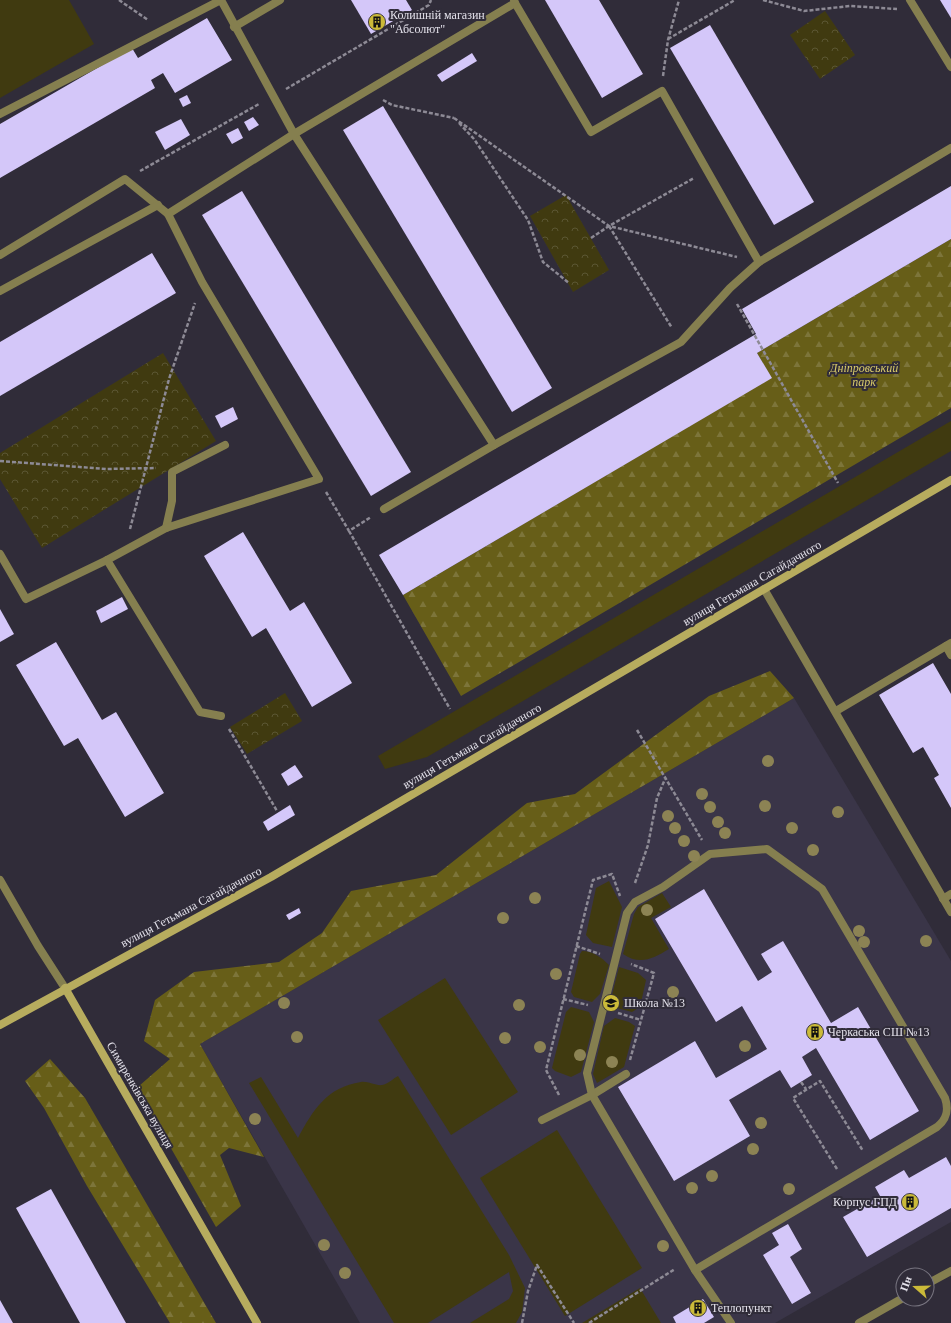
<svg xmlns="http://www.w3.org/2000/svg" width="951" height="1323" viewBox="0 0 951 1323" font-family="'Times New Roman',serif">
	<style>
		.built { fill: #3a3548 }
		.grass { fill: #403a10 }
		.forest { fill: url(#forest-firs) }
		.park { fill: url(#park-crowns) }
		.building { fill: #d4c7f9 }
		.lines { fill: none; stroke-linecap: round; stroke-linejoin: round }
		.path { stroke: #8d8a95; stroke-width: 2.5; stroke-dasharray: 4 2; stroke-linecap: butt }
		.service { stroke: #857f4f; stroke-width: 8 }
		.minor { stroke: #857f4f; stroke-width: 8 }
		.tertiary { stroke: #857f4f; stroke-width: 8 }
		.secondary { stroke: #b7ac5e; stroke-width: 8 }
		.tree { fill: #8c8354 }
		.labels { text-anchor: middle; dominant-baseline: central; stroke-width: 4; stroke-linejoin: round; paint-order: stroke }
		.poi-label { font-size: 12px; fill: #e4e2eb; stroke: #302c39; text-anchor: start }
		.park-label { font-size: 12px; font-style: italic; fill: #d8ca6a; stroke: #302c39 }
		.street-label { font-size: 12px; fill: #e4e2eb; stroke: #302c39 }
	</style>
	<defs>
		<pattern id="forest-firs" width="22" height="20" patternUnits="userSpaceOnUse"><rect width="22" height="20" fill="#675e18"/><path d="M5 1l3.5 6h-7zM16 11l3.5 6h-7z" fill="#7d753a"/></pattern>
		<pattern id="park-crowns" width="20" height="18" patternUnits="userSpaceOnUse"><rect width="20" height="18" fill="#403a10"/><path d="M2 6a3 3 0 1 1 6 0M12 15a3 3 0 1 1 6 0" fill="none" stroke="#5b5633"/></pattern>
	</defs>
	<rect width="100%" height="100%" fill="#302c39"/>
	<!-- built -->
	<path class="built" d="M794 698 951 961V1222L775 1323H360L200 1044Z"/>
	<!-- grass -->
	<g class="grass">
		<path d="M0 0H69L94 44 0 98Z"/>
		<path d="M951 421V451L427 757 385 769 378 756Z"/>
		<path d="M609 881 622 907 612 947 593 943 586 935 596 888Z"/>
		<path d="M662 893 671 907 651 918 669 949C654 958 640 966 623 954L634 914 638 907Z"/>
		<path d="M582 951C593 951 602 958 609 965L600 994 592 1002 574 997 571 992 580 954Z"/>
		<path d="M619 967 638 973 646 980 640 1007 632 1012 617 1008 612 995Z"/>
		<path d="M445 978 518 1092 451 1135 378 1020Z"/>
		<path d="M571 1007 589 1012 594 1022 581 1072 571 1077 555 1071 552 1068 566 1012Z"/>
		<path d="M615 1018 629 1022 635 1026 624 1067 597 1083 593 1074 604 1026Z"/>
		<path d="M398 1076 509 1255 525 1288 522 1312 516 1323H470L509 1299 513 1291 509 1272 428 1323H394L249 1083 261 1077 298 1138C313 1110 327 1087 361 1082 368 1081 376 1086 382 1085 388 1084 394 1078 398 1076Z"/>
		<path d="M557 1130 642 1268 565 1316 480 1178Z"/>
		<path d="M640 1288 661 1323H582Z"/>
	</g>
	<!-- forest -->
	<g class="forest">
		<path d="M951 239V408L461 696 403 595 771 378 757 353Z"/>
		<path d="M770 671 794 698 200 1044 264 1157 229 1148 220 1155 241 1206 216 1227 140 1094 139 1086 170 1059 144 1041 155 1000 194 972 279 962 322 933 351 891 436 875 527 803 575 794 709 696Z"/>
		<path d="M50 1059 85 1098 216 1323H170L87 1186 44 1108 25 1081Z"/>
	</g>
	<!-- park -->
	<g class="park">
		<path d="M825 11 855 55 820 79 790 35Z"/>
		<path d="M566 195 609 270 573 292 530 216Z"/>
		<path d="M163 353 216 441 42 548 0 479V453Z"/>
		<path d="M285 693 302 721 247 754 230 727Z"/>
	</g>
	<!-- building -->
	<g class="building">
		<path d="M351 0H406L412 10 371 34Z"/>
		<path d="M545 0H599L643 74 602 98Z"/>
		<path d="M940 0H951V18Z"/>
		<path d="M207 18 232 60 175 93 163 73 151 80 155 88 0 178V124L132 48 138 58Z"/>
		<path d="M710 25 814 202 774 225 670 48Z"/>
		<path d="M472 53 477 61 442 82 437 75Z"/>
		<path d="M187 95 191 103 183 107 179 99Z"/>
		<path d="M383 106 552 388 512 412 343 130Z"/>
		<path d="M253 117 259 125 249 131 244 122Z"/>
		<path d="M181 119 190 135 165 150 155 132Z"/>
		<path d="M238 128 243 138 232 144 226 134Z"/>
		<path d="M951 186V239L757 353 772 378 403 595 379 555 756 334 742 309Z"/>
		<path d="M242 191 411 472 371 496 202 215Z"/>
		<path d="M152 253 176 293 0 396V342Z"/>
		<path d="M233 407 238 419 221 428 215 416Z"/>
		<path d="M243 532 290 611 304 602 352 683 312 707 266 628 252 637 204 556Z"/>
		<path d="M122 597 128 609 101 623 96 611Z"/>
		<path d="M0 609 14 634 0 642Z"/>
		<path d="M56 642 102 720 116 712 164 793 125 817 78 738 64 746 16 665Z"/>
		<path d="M933 663 951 694V808L934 778 939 775 923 747 913 753 879 695Z"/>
		<path d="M295 765 303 777 288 786 281 774Z"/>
		<path d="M290 805 295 815 268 831 263 822Z"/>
		<path d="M704 889 758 981 772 972 761 954 783 941 831 1023 858 1007 919 1111 870 1140 816 1048 802 1057 812 1075 791 1088 780 1070 729 1100 750 1136 674 1181 618 1087 695 1041 716 1078 767 1049 742 1006 716 1022 655 919Z"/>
		<path d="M299 908 301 913 289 920 286 915Z"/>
		<path d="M946 1157 951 1166V1208L867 1257 843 1217 880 1196 875 1187 904 1170 909 1178Z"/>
		<path d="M51 1189 126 1323H80L16 1208Z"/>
		<path d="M788 1224 802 1249 790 1257 811 1293 792 1304 763 1255 779 1245 772 1233Z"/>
		<path d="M703 1299 714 1317 704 1323H676L673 1317Z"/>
		<path d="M0 1300 13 1323H0Z"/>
	</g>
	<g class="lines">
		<!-- path -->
		<g class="path">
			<path d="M119 0 148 20"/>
			<path d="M763 0 804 11 850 6 897 9"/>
			<path d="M668 39 735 0"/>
			<path d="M663 76 668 40 679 0"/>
			<path d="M286 89 429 5 431 0"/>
			<path d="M383 100 392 105 454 118"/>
			<path d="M454 118 609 226 737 257"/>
			<path d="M459 123 474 139 528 220 543 262 569 283"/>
			<path d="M140 171 259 104"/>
			<path d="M609 226 672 328"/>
			<path d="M591 238 609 226 694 178"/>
			<path d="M737 304 838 483"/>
			<path d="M0 461 106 469 156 468"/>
			<path d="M326 492 349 531 371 517"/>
			<path d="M130 529 169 379 195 303"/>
			<path d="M349 531 450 709"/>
			<path d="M229 729 277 811"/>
			<path d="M637 730 702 840"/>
			<path d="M635 883 648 845 657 798 665 779"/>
			<path d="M576 946 600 954"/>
			<path d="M563 999 588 1005"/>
			<path d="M618 1013 641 1020"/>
			<path d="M630 1060 654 973 631 964"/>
			<path d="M801 1082 806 1089"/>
			<path d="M559 1095 546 1070 593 880 612 874 620 896"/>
			<path d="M837 1169 793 1098 820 1081 863 1151"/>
			<path d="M522 1323 528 1291 537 1265 574 1323"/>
			<path d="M589 1323 675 1269"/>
		</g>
		<!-- service -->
		<g class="service">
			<path d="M910 0 951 67"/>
			<path d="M515 3 591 132 662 91 759 262"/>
			<path d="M234 27 280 0"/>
			<path d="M0 114 221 0 294 134 494 445 384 509"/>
			<path d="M0 255 125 179 168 214 294 134 515 3 514 0"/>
			<path d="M0 291 158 205"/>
			<path d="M494 445 681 342 730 288 759 262 951 148"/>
			<path d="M166 528 172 501V472L225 445"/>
			<path d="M0 554 26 599 107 560 166 528 319 479 202 282 168 214"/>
			<path d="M107 560 200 712 221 716"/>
			<path d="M946 646 951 655"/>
			<path d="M836 711 951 643"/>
			<path d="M943 899 951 894"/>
			<path d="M626 1074 592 1095 695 1270 731 1323"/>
			<path d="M542 1120 592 1095 587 1073 627 913 635 902 663 887 710 854 767 849 822 889 945 1098C949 1110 947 1119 937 1127L695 1270"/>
		</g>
		<!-- minor -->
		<g class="minor">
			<path d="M764 589 951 912"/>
			<path d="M927 1284 951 1271"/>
			<path d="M859 1323 903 1298"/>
		</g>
		<!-- tertiary -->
		<path class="tertiary" d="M0 880 38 946 65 988"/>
		<!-- secondary -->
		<g class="secondary">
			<path d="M65 988 257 1323"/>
			<path d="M0 1025 271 877 951 480"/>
		</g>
	</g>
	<!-- trees -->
	<g class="tree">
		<circle cx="768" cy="761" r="6"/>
		<circle cx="702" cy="794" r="6"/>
		<circle cx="765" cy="806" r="6"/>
		<circle cx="710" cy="807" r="6"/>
		<circle cx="838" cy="812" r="6"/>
		<circle cx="668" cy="816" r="6"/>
		<circle cx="718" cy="822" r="6"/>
		<circle cx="675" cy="828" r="6"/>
		<circle cx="792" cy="828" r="6"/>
		<circle cx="725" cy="833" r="6"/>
		<circle cx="684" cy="841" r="6"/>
		<circle cx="813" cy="850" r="6"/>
		<circle cx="694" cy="856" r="6"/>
		<circle cx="535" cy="898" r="6"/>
		<circle cx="647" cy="910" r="6"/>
		<circle cx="503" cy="918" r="6"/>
		<circle cx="859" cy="931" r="6"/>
		<circle cx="926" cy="941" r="6"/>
		<circle cx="864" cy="942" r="6"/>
		<circle cx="556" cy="974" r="6"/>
		<circle cx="673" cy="992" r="6"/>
		<circle cx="284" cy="1003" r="6"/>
		<circle cx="519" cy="1005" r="6"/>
		<circle cx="297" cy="1037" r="6"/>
		<circle cx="505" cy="1038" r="6"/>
		<circle cx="745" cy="1046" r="6"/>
		<circle cx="540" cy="1047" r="6"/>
		<circle cx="580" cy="1055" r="6"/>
		<circle cx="612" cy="1062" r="6"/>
		<circle cx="255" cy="1119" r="6"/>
		<circle cx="761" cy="1123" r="6"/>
		<circle cx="753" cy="1149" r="6"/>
		<circle cx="712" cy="1176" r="6"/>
		<circle cx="692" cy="1188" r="6"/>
		<circle cx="789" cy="1189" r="6"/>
		<circle cx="324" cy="1245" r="6"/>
		<circle cx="663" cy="1246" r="6"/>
		<circle cx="345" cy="1273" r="6"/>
	</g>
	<!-- icons -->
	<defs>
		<g id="building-disc" transform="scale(0.9)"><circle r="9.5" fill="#cbba39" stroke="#302c39"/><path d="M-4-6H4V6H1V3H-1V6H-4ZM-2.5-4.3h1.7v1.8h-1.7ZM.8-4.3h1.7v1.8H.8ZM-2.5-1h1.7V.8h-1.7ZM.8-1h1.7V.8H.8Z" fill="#111"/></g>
		<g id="school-disc" transform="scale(0.9)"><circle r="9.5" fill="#cbba39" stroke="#302c39"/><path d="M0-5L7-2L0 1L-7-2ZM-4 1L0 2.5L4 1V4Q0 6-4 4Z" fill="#111"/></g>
	</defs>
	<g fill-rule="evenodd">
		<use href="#building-disc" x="377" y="22"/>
		<use href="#school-disc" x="611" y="1003"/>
		<use href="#building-disc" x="815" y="1032"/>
		<use href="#building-disc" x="910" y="1202"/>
		<use href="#building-disc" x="698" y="1308"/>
	</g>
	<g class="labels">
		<!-- poi labels -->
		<g class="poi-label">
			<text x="390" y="15">Колишній магазин<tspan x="390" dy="14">"Абсолют"</tspan></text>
			<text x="624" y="1003">Школа №13</text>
			<text x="828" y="1032">Черкаська СШ №13</text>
			<text x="897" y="1202" text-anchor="end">Корпус ГПД</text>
			<text x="711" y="1308">Теплопункт</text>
		</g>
		<!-- park labels -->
		<g class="park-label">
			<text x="864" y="368">Дніпровський<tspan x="864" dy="14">парк</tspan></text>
		</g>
		<!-- street labels -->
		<g class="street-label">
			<text transform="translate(752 583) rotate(-30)">вулиця Гетьмана Сагайдачного</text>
			<text transform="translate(472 746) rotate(-30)">вулиця Гетьмана Сагайдачного</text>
			<text transform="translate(191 907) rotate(-28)">вулиця Гетьмана Сагайдачного</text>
			<text transform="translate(140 1095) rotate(60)">Симиренківська вулиця</text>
		</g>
	</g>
	<!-- north arrow -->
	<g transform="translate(915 1287) rotate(290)"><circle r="19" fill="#302c39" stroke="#787580"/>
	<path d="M0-3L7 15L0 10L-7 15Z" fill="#cbba39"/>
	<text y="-6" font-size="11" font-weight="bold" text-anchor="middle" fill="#e4e2eb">Пн</text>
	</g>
</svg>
